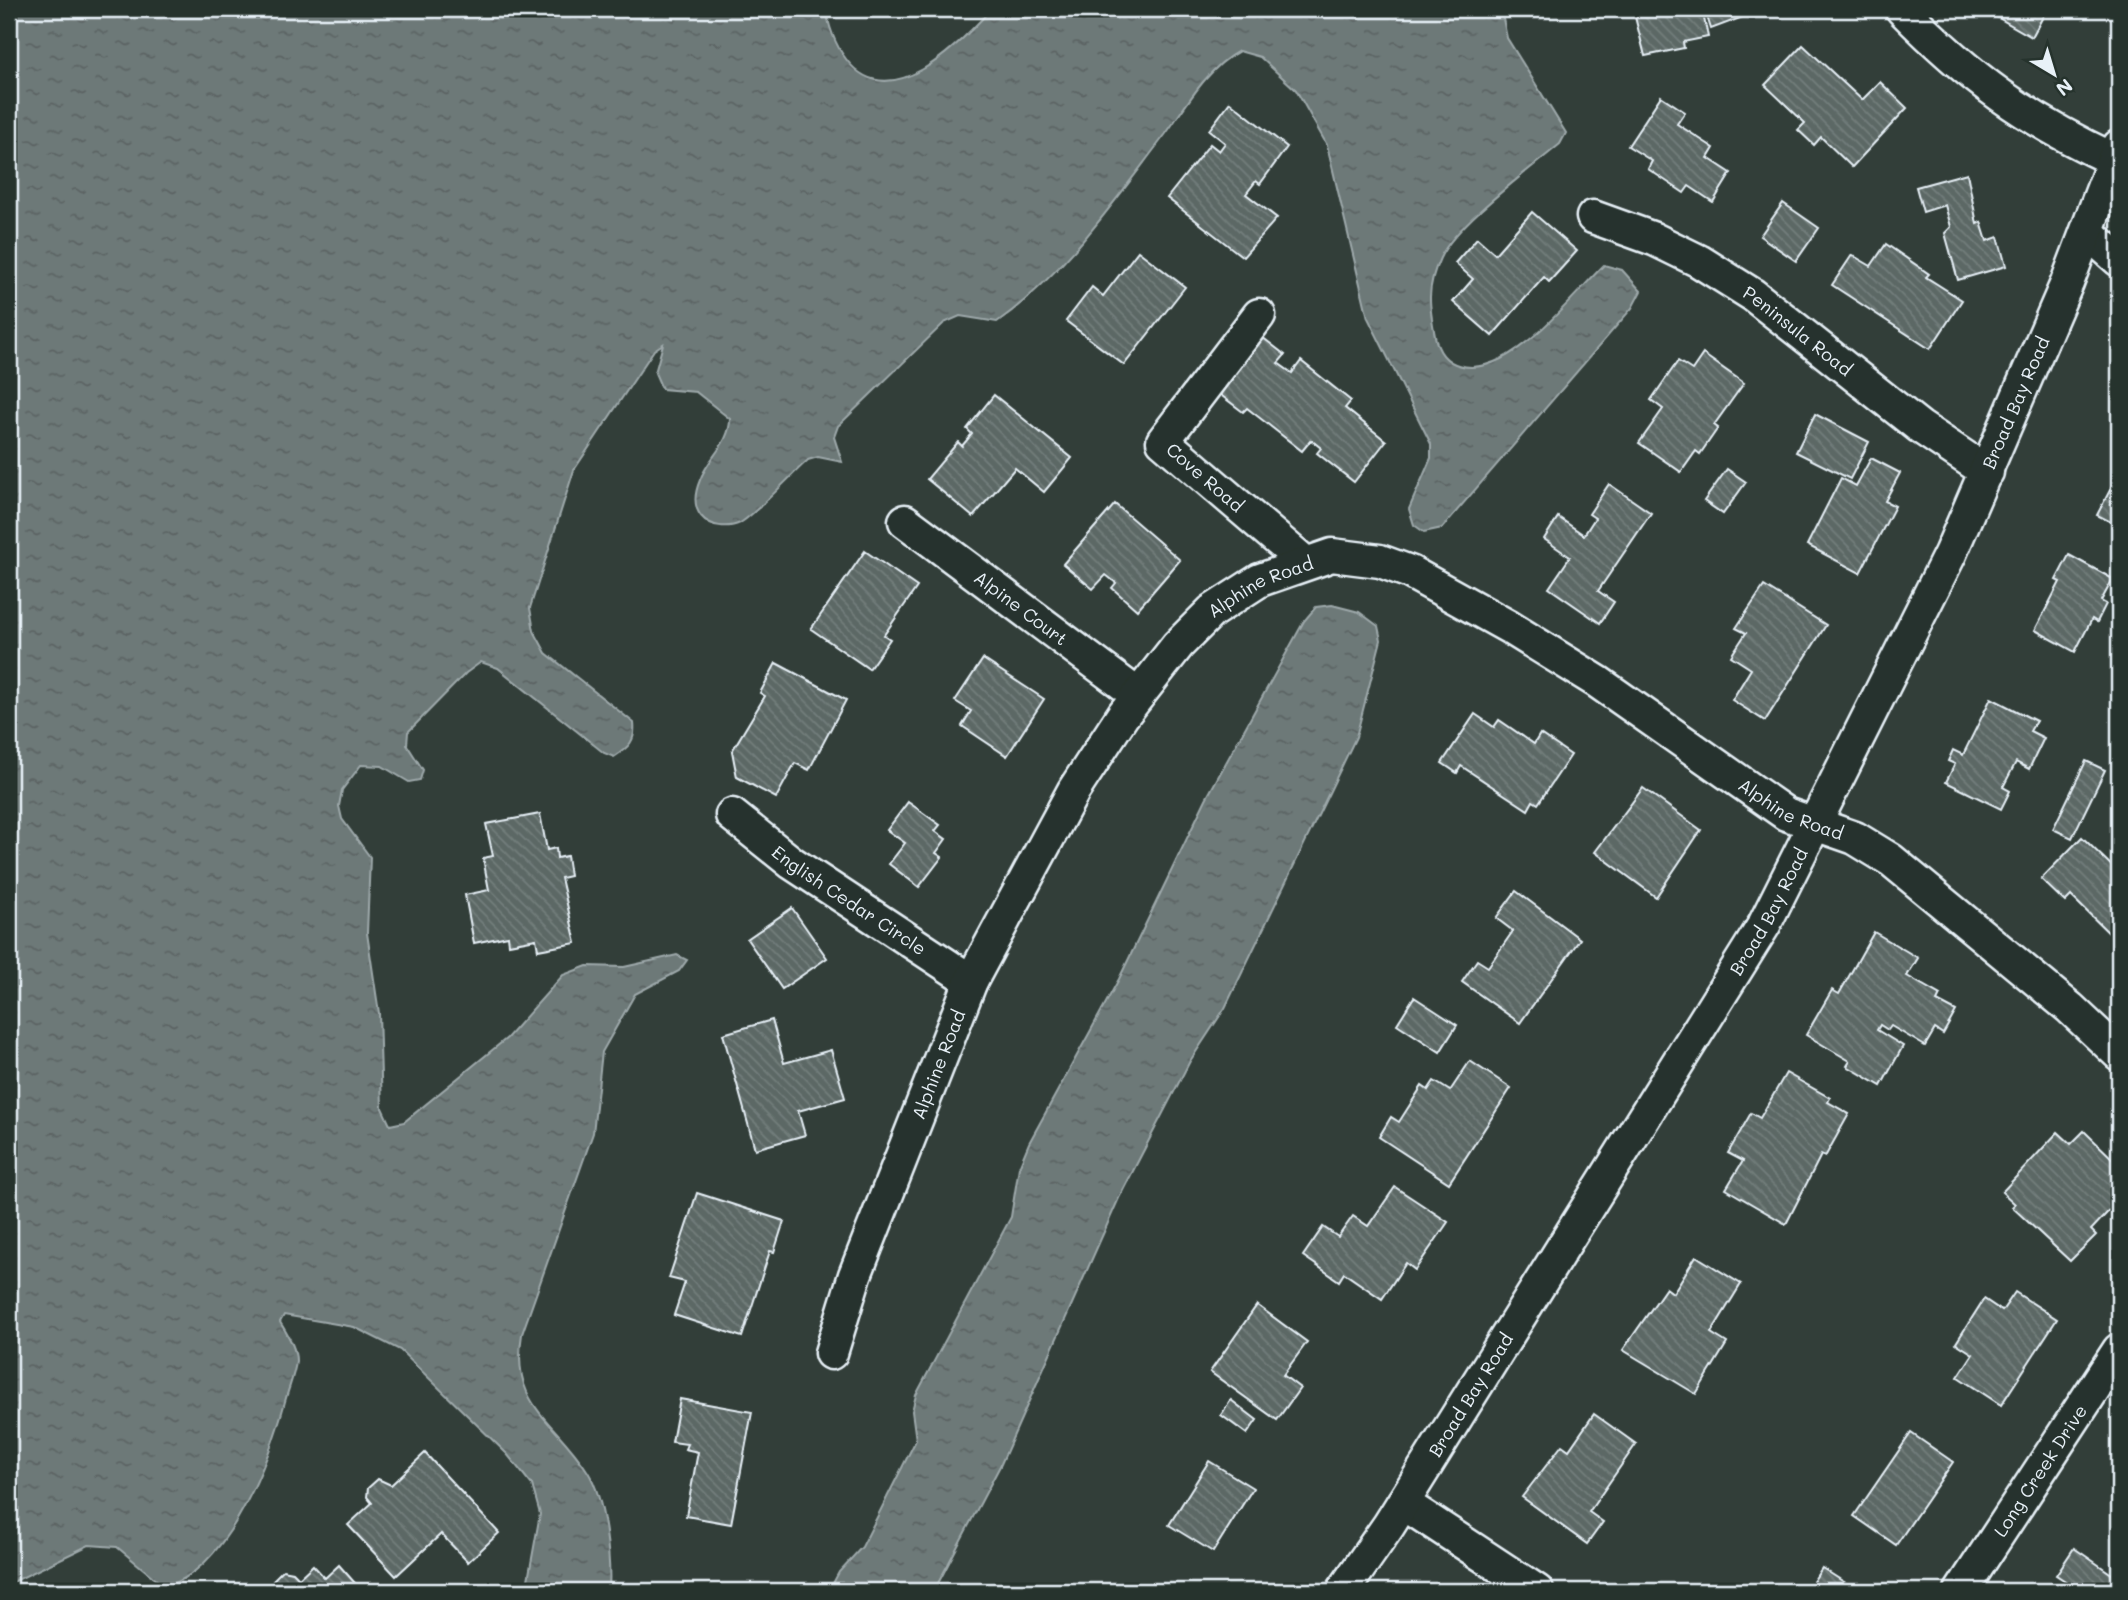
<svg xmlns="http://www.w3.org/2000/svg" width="2128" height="1600" viewBox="0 0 2128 1600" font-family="Mali,sans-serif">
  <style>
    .water { fill: url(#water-ripples); stroke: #9ea9ab; stroke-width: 2 }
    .building { fill: url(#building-back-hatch); stroke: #e8f1f8; stroke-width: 2 }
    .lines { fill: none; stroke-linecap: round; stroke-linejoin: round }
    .street-casing { stroke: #e8f1f8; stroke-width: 37 }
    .street { stroke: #26332d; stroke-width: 32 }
    .labels { text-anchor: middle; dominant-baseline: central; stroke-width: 5; stroke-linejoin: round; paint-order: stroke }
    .street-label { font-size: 18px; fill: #e8f1f8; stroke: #26332d }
  </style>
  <defs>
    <pattern id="water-ripples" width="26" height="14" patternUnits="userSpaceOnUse" patternTransform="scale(1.75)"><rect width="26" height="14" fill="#6d7978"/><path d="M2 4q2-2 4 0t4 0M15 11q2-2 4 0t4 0" fill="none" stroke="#5b6363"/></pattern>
    <pattern id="building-back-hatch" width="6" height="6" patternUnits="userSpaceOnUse" patternTransform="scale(1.75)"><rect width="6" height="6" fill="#5c6865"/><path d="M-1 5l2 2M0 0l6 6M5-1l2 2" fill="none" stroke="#737e7c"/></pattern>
  </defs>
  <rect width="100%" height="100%" fill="#323e39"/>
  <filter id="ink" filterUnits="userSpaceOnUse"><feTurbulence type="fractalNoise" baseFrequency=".0143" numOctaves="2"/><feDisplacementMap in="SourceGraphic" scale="14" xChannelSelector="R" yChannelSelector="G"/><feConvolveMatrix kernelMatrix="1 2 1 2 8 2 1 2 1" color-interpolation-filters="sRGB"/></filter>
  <g filter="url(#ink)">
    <g class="water">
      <path d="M9 9H827C827 24 836 46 846 59 889 117 959 45 991 9H1501L1507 38 1566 133 1560 144C1529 170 1456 224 1440 258 1426 288 1429 305 1435 336 1441 370 1473 373 1501 359 1537 341 1575 294 1604 265L1622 270 1641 291 1632 308 1442 528 1424 532 1414 525 1409 509 1431 458V444L1368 318 1327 145 1296 90 1260 57 1239 51C1207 68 1186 106 1165 135 1115 200 1065 274 997 322L960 316 944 323 838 426 834 437 842 462 818 457 808 460C792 474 756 514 740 523 728 529 710 527 701 516 693 506 695 492 700 480 708 458 730 443 730 419L696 392 662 389 655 373 663 344 654 350 574 470 530 608 534 631 546 653 634 723C636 741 629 747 614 757L604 753 498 668 481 662 466 673 408 732 407 745 423 770 420 780 409 782 382 766 361 765 342 790 339 806 342 819 370 857 367 933 379 1013 382 1108 390 1125 404 1122 507 1038 563 975 587 966 624 967 677 955 687 960 679 971 635 994 602 1052 593 1133 522 1334C510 1407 554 1418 588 1472 605 1499 611 1560 609 1591H526L540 1514 532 1485 507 1454 400 1350 354 1327 284 1315 280 1322C287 1334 296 1347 296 1361 295 1373 289 1387 286 1398 270 1457 230 1568 165 1587L117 1547 89 1545 9 1584Z"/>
      <polygon points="1332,605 1359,612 1378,626 1381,640 1356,737 1225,1008 1190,1061 1119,1198 1001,1464 934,1591 829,1591 839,1572 862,1547 916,1440 912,1411 916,1395 1011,1217 1019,1167 1029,1143 1119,979 1206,799 1304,621 1316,607"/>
    </g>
    <g class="building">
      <polygon points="1633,9 1702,9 1708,37 1683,42 1684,48 1645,56"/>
      <polygon points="1709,9 1740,9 1743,17 1711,29 1705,10"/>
      <polygon points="1983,9 2047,9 2032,37"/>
      <polygon points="1803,45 1862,100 1880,82 1907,108 1852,167 1821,137 1814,145 1798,130 1805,123 1765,85"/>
      <polygon points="1661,96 1685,112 1677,124 1714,148 1708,158 1731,173 1713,202 1689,186 1684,193 1648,169 1652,161 1628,146"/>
      <polygon points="1230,102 1287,147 1260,184 1256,181 1246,194 1277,218 1243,257 1167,198 1210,144 1219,151 1225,143 1209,130"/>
      <polygon points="1967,173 1977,224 1981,222 1987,241 1998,237 2006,266 1958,280 1945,233 1951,227 1945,205 1923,212 1916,187"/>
      <polygon points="1783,203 1819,228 1796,261 1760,236"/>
      <polygon points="1532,212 1577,251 1549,282 1544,277 1492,336 1453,302 1473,279 1455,263 1477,238 1495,254"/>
      <polygon points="1886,244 1929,274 1926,277 1962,300 1930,349 1832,285 1852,255 1871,266"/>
      <polygon points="1138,251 1185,287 1124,365 1066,321 1092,287 1103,296"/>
      <polygon points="1262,337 1285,355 1278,363 1292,373 1301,361 1351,401 1345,408 1386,441 1354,482 1317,453 1321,448 1311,440 1302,451 1247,408 1243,412 1218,393"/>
      <polygon points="1703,354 1744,383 1714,425 1718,428 1700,454 1696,451 1681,472 1639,443 1663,409 1651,400 1678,361 1692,370"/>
      <polygon points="994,395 1072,458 1044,492 1015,468 973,517 927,479 958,442 962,446 972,434 967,429"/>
      <polygon points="1815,414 1869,442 1850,479 1796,452"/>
      <polygon points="1871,458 1900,473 1885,501 1895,506 1860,573 1807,545 1841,478 1856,486"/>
      <polygon points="1727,469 1746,482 1723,514 1704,501"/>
      <polygon points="2119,473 2119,526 2097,515"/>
      <polygon points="1609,484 1651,513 1598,591 1614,602 1600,623 1549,588 1570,557 1544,539 1558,517 1584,535 1595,518 1589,514"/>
      <polygon points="1115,504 1180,560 1137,610 1112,588 1116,583 1106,575 1093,589 1063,564"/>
      <polygon points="865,551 917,587 884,635 890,639 869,669 811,629"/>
      <polygon points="2069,555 2113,579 2101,601 2106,604 2097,622 2092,619 2075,652 2035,630 2060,582 2056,580"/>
      <polygon points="1764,586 1826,625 1765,721 1732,700 1751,669 1731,656 1746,633 1736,628"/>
      <polygon points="983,659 1044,699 1007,756 962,726 971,711 955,701"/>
      <polygon points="776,663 846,700 809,770 795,763 776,798 737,777 732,751 765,696 760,693"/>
      <polygon points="1991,698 2036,721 2030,731 2044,738 2029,769 2016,762 2003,787 2010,791 2001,809 1946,782 1955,764 1948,761 1953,750 1963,755"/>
      <polygon points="1475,714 1494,727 1499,720 1534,744 1540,734 1571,755 1538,804 1533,801 1528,810 1461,766 1457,773 1442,763"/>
      <polygon points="2086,761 2105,770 2072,838 2053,829"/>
      <polygon points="1643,788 1701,830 1656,897 1595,852"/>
      <polygon points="908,802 940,825 935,831 946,839 936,853 942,857 919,887 889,864 905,843 887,830"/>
      <polygon points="540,814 547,850 556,848 557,858 567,856 570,876 561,878 576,943 538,950 536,939 509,944 508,936 474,943 465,895 489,890 483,858 493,856 486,824"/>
      <polygon points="2082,837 2119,873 2119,943 2071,896 2065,902 2041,879"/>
      <polygon points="1516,891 1580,939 1520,1023 1462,982 1477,960 1488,967 1513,931 1496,918"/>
      <polygon points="792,908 827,958 782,989 747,939"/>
      <polygon points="1874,932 1918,958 1907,976 1940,995 1937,1001 1956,1011 1943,1034 1935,1029 1925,1046 1891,1026 1888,1030 1880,1025 1877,1030 1903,1046 1881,1086 1847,1066 1850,1061 1806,1035 1832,990 1839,994"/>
      <polygon points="1414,997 1457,1025 1440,1052 1397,1024"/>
      <polygon points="772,1020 784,1063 831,1050 845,1098 798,1111 805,1135 755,1149 723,1034"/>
      <polygon points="1470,1061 1511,1088 1449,1183 1379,1137 1391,1117 1399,1122 1422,1086 1428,1090 1434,1081 1450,1091"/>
      <polygon points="1786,1073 1830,1098 1828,1102 1849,1114 1825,1157 1821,1155 1786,1224 1726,1189 1743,1161 1728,1153 1751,1113 1760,1118"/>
      <polygon points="2084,1131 2119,1165 2119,1200 2091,1230 2096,1235 2070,1261 2012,1207 2015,1204 2002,1192 2058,1132 2071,1144"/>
      <polygon points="1395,1187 1448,1222 1415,1270 1406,1263 1382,1299 1344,1273 1339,1281 1303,1256 1323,1227 1338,1237 1353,1216 1368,1226"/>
      <polygon points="697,1193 784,1221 774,1252 770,1251 742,1337 674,1315 685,1282 669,1278"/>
      <polygon points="1696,1256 1741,1284 1711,1333 1727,1343 1696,1394 1623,1350 1666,1288 1673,1293"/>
      <polygon points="2015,1292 2057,1319 2001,1405 1958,1377 1973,1354 1956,1343 1984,1299 2002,1311"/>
      <polygon points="1257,1305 1307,1342 1283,1375 1300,1388 1277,1420 1210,1372"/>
      <polygon points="680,1399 752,1412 731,1524 686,1516 698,1452 685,1449 687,1444 672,1442"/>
      <polygon points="1231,1400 1257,1420 1247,1434 1221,1415"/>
      <polygon points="1594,1414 1636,1444 1589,1512 1603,1522 1587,1544 1522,1497 1562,1445 1569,1450"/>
      <polygon points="1911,1433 1953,1462 1896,1545 1854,1516"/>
      <polygon points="425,1453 499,1533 468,1562 441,1534 396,1576 348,1525 372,1503 367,1497 368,1488 378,1479 391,1485"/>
      <polygon points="1209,1461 1253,1488 1213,1552 1169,1525"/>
      <polygon points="2074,1548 2119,1579 2119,1591 2065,1591 2070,1584 2056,1575"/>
      <polygon points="313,1565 325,1578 339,1565 362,1591 275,1591 272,1588 273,1580 283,1570 293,1572 299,1578"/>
      <polygon points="1822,1568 1858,1591 1807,1591"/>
    </g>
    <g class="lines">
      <defs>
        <g id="street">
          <path d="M1902 9C1971 79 2024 118 2114 160"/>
          <path id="s1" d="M1593 217 1654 239 1699 261 1753 295 1920 427 1987 472"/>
          <polyline points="2087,232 2119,260"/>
          <path id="s2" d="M1259 315 1163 441 1304 562"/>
          <path id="s3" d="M905 521 1138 695"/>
          <path id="s4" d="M732 815 792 863 971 981"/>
          <path id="s5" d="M831 1353 855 1275 971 981 1074 790 1123 715 1178 645 1212 611 1260 580 1332 555 1380 561 1410 572 1509 627 1598 682 1786 814 1855 838 1891 860 2070 1008 2119 1054"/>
          <polyline points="1403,1503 1537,1591"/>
          <path id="s6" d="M1343 1591 1389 1525 1764 925 1950 554 2067 283 2119 146"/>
          <path id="s7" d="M1961 1591 2119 1350"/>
        </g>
      </defs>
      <use href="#street" class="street-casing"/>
      <use href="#street" class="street"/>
    </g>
  </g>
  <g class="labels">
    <g class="street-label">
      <text stroke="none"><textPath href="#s1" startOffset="236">Peninsula Road</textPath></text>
      <text stroke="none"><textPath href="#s6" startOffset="1368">Broad Bay Road</textPath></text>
      <text stroke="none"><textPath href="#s2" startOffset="214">Cove Road</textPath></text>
      <text stroke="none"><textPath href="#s5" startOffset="896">Alphine Road</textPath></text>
      <text stroke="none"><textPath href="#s3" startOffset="145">Alpine Court</textPath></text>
      <text stroke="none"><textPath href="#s5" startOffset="1505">Alphine Road</textPath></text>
      <text stroke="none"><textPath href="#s4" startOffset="145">English Cedar Circle</textPath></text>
      <text stroke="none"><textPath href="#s6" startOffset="802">Broad Bay Road</textPath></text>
      <text stroke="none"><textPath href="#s5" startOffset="308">Alphine Road</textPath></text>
      <text stroke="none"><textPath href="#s6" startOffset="234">Broad Bay Road</textPath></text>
      <text stroke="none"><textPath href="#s7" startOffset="144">Long Creek Drive</textPath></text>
    </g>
  </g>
  <rect width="2128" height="1600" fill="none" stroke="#26332d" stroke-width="35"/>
  <rect x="18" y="18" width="2093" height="1565" fill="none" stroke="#e8f1f8" stroke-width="2.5" filter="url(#ink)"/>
  <g transform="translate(2054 74) rotate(142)" stroke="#26332d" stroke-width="5" paint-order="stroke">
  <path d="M0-5L12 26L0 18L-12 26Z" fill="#e8f1f8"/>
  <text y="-10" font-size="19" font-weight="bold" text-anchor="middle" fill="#e8f1f8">N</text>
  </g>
</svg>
